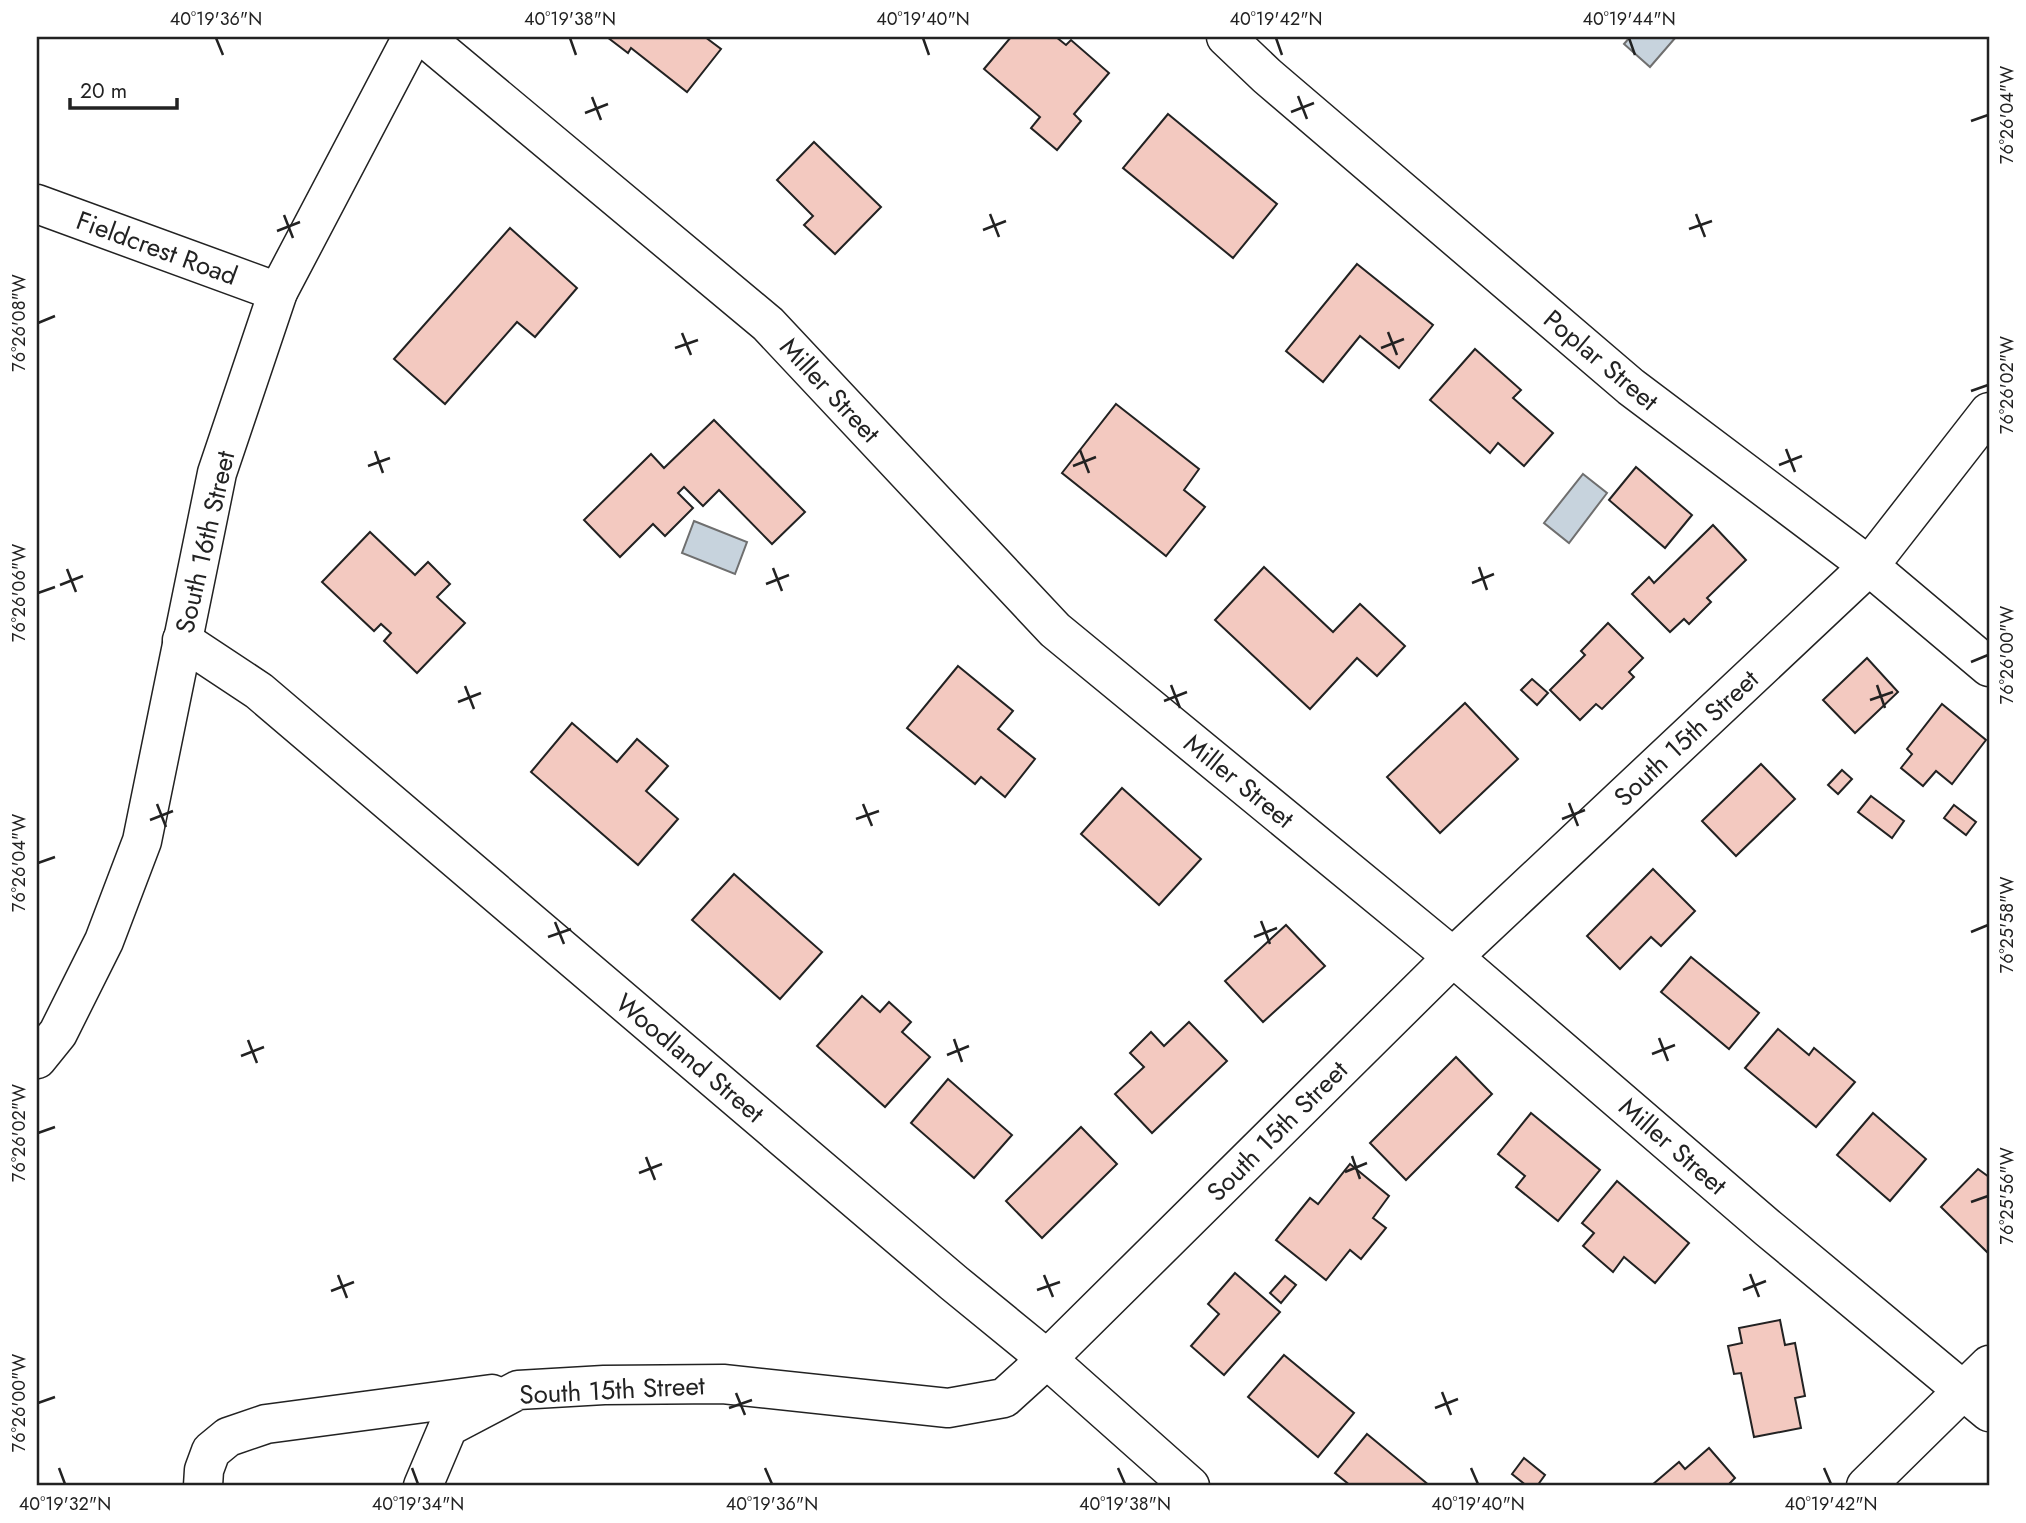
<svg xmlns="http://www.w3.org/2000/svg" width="2026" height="1523" viewBox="0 0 2026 1523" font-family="Jost,sans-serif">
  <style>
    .water { fill: #c7d3dd; stroke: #6f6f6f; stroke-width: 2 }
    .building { fill: #f3c9c0; stroke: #222; stroke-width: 2 }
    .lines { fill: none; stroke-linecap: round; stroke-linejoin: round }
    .minor-casing { stroke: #222; stroke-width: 41 }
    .minor { stroke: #fff; stroke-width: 38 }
    .ticks { fill: none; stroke: #222; stroke-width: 2.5 }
    .labels { text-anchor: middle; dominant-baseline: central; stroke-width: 5; stroke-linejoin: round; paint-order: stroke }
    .street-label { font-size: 26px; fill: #222; stroke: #fff }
    .neatline { fill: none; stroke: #222; stroke-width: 2.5 }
    .ticks-label { font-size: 18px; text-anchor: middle; fill: #222 }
  </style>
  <rect width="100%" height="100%" fill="#fff"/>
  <g class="water">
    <polygon points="1630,37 1676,37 1650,67 1624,44"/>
    <polygon points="1583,474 1607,493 1569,543 1544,523"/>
    <polygon points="694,521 747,542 735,574 682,553"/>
  </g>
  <g class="building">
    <polygon points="607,37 705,37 721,49 687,92 631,48 628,53"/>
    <polygon points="1011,37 1056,37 1066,45 1071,40 1109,73 1074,114 1081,121 1057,150 1031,128 1040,117 984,69"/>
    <polygon points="1168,114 1277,204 1233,258 1123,168"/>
    <polygon points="814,142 881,207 835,254 804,225 813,216 777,180"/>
    <polygon points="510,228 577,288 535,337 517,322 445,404 394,359"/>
    <polygon points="1357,264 1433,325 1399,368 1360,336 1323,382 1286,351"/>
    <polygon points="1475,349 1521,390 1513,398 1553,433 1524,466 1498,443 1490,453 1430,400"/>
    <polygon points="1116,404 1199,469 1184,490 1205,507 1166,556 1062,473"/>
    <polygon points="714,420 805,512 772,544 719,490 703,506 684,487 678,493 693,508 665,536 653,524 620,557 584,520 651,454 664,468"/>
    <polygon points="1636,467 1692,515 1665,548 1609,500"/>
    <polygon points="1713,525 1746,560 1707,598 1711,602 1689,624 1684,619 1670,632 1632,594 1649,577 1654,583"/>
    <polygon points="370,532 415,575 428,562 450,584 437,597 465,623 417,673 384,641 391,633 381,624 374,631 322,582"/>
    <polygon points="1264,567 1333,632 1360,604 1405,646 1377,676 1357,658 1310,709 1215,620"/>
    <polygon points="1608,623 1643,658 1629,672 1634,677 1602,709 1596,704 1580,720 1550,690 1585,655 1581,651"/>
    <polygon points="1867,658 1898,692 1855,733 1823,700"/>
    <polygon points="958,666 1013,711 998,729 1035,759 1005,797 981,777 975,784 907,728"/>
    <polygon points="1532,679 1548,693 1537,705 1521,690"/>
    <polygon points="1465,703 1518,759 1440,833 1387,777"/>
    <polygon points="1942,704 1986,740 1952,784 1936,771 1923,786 1901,768 1912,754 1907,749"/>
    <polygon points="572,723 617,762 637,739 668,766 646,791 678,819 638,865 531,772"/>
    <polygon points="1761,764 1795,799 1736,856 1702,821"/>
    <polygon points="1842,770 1852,779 1838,794 1828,785"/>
    <polygon points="1122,788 1201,859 1159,905 1081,834"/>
    <polygon points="1871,796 1904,821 1892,838 1858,812"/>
    <polygon points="1954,805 1976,822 1966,835 1944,818"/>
    <polygon points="1653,869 1695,911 1661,946 1651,937 1620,969 1587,936"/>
    <polygon points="734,874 822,952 780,999 692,920"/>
    <polygon points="1286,925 1325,966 1263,1022 1225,981"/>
    <polygon points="1691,957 1759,1013 1729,1049 1661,992"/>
    <polygon points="862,996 880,1012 889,1002 911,1022 902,1032 930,1057 885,1107 817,1046"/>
    <polygon points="1189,1022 1227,1061 1152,1133 1115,1094 1144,1067 1130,1053 1151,1032 1164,1046"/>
    <polygon points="1778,1029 1809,1055 1814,1048 1855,1082 1816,1127 1745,1068"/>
    <polygon points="1456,1057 1492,1094 1406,1180 1370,1143"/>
    <polygon points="948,1079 1012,1135 974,1178 911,1123"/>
    <polygon points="1531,1113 1600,1170 1558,1221 1516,1187 1525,1176 1498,1154"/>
    <polygon points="1873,1113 1926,1159 1890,1201 1837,1155"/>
    <polygon points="1081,1127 1117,1164 1042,1238 1006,1201"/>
    <polygon points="1350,1164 1389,1196 1373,1218 1386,1228 1361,1259 1350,1250 1326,1280 1276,1240 1310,1198 1318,1204"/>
    <polygon points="1978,1169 1989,1177 1989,1250 1987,1252 1941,1207"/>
    <polygon points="1617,1181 1689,1243 1655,1283 1624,1257 1613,1272 1583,1246 1594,1233 1582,1223"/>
    <polygon points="1235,1273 1280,1312 1224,1375 1191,1346 1219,1314 1208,1304"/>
    <polygon points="1285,1276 1296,1285 1281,1303 1270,1293"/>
    <polygon points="1780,1320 1785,1345 1795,1343 1805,1396 1795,1398 1801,1428 1754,1437 1741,1373 1734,1374 1728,1346 1742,1343 1739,1328"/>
    <polygon points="1284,1355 1354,1413 1318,1457 1248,1397"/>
    <polygon points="1367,1434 1430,1486 1351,1486 1335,1473"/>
    <polygon points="1709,1448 1735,1478 1727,1486 1652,1485 1679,1462 1685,1469"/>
    <polygon points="1524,1458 1545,1475 1537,1486 1527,1486 1512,1474"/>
  </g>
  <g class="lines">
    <defs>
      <g id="minor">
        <polyline points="424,37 768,324 1055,630 1453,957 1769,1229 1989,1412"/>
        <polyline points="1226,37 1267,76 1631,387 1869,566 1989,667"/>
        <polyline points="37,204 278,292"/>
        <polyline points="182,640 259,691 954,1283 1047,1359 1190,1486"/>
        <polyline points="37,1059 58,1033 104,941 142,841 217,473 278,292 412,37"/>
        <polyline points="203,1486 204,1470 211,1451 228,1437 266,1424 492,1394"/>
        <polyline points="423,1486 448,1427 518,1390 604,1385 723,1384 948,1408 1004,1398 1047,1359 1453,957 1869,566 1989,412"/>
        <polyline points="1866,1486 1989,1365"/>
      </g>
    </defs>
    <use href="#minor" class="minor-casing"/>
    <use href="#minor" class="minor"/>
  </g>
  <path class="ticks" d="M216 38 223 55M570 38 576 55M923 38 929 55M1276 38 1282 55M1629 38 1635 55M1298 96 1307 119M592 97 601 120M1291 112 1314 103M585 113 608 104M1971 121 1988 115M990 214 999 237M1696 214 1705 237M284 215 293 238M1689 229 1712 221M983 230 1006 221M277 231 300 222M38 323 55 316M1388 332 1397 355M682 333 691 355M675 348 698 340M1381 348 1404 339M1971 391 1988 385M1786 449 1795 472M1080 450 1089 473M375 451 383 473M1779 465 1802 456M368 466 390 458M1073 466 1096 457M1479 567 1487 590M773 568 782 591M67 569 76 592M1472 583 1494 574M766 584 789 575M60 585 83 576M38 593 55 587M1971 662 1988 655M1171 685 1180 708M1877 685 1885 708M465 686 474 709M1870 700 1893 692M1164 701 1187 692M458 702 481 693M1569 803 1578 826M157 804 166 827M863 804 872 826M856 819 879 811M1562 819 1585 810M150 820 173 811M38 863 55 857M1261 921 1270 944M555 922 564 944M1971 932 1988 925M548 937 571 929M1254 937 1277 928M1659 1038 1668 1061M954 1039 962 1062M248 1040 257 1063M1652 1054 1675 1045M947 1055 969 1046M241 1056 264 1047M38 1133 55 1127M1352 1156 1360 1179M646 1157 655 1180M1345 1172 1367 1163M639 1173 662 1164M1971 1202 1988 1196M1750 1274 1759 1297M338 1275 347 1298M1044 1275 1053 1297M1037 1290 1060 1282M1743 1290 1766 1281M331 1291 354 1282M1442 1392 1451 1415M736 1393 745 1415M38 1403 55 1397M729 1408 752 1400M1435 1408 1458 1399M59 1468 65 1484M412 1468 418 1484M765 1468 772 1484M1118 1468 1125 1484M1471 1468 1478 1484M1824 1468 1831 1484"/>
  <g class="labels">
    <g class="street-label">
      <text transform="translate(157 248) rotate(20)">Fieldcrest Road</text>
      <text transform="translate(1601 360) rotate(40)">Poplar Street</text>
      <text transform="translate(830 390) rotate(47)">Miller Street</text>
      <text transform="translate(205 542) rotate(-77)">South 16th Street</text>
      <text transform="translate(1686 738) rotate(-43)">South 15th Street</text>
      <text transform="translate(1239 781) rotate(39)">Miller Street</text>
      <text transform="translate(690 1058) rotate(40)">Woodland Street</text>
      <text transform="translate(1277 1131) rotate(-45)">South 15th Street</text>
      <text transform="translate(1673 1146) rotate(41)">Miller Street</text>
      <text transform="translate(612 1390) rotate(-3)">South 15th Street</text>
    </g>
  </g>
  <rect width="2026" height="1523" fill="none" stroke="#ffffff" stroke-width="77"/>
  <path d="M70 98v10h107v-10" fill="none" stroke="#222222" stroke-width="3.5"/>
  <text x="80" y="98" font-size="21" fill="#222222" stroke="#ffffff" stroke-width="5" paint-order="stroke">20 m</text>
  <rect x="38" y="38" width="1950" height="1446" class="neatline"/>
  <g class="ticks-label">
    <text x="216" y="25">40°19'36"N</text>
    <text x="570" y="25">40°19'38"N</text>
    <text x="923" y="25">40°19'40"N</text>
    <text x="1276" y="25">40°19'42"N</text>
    <text x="1629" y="25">40°19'44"N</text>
    <text transform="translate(2007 115) rotate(-90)" y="6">76°26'04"W</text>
    <text transform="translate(19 323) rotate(-90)" y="6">76°26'08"W</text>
    <text transform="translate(2007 385) rotate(-90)" y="6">76°26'02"W</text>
    <text transform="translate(19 593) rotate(-90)" y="6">76°26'06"W</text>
    <text transform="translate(2007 655) rotate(-90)" y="6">76°26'00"W</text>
    <text transform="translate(19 863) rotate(-90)" y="6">76°26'04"W</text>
    <text transform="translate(2007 925) rotate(-90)" y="6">76°25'58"W</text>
    <text transform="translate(19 1133) rotate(-90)" y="6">76°26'02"W</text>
    <text transform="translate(2007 1196) rotate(-90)" y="6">76°25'56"W</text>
    <text transform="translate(19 1403) rotate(-90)" y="6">76°26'00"W</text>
    <text x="65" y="1510">40°19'32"N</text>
    <text x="418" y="1510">40°19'34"N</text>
    <text x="772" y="1510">40°19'36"N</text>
    <text x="1125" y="1510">40°19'38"N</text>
    <text x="1478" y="1510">40°19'40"N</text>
    <text x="1831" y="1510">40°19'42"N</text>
  </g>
</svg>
